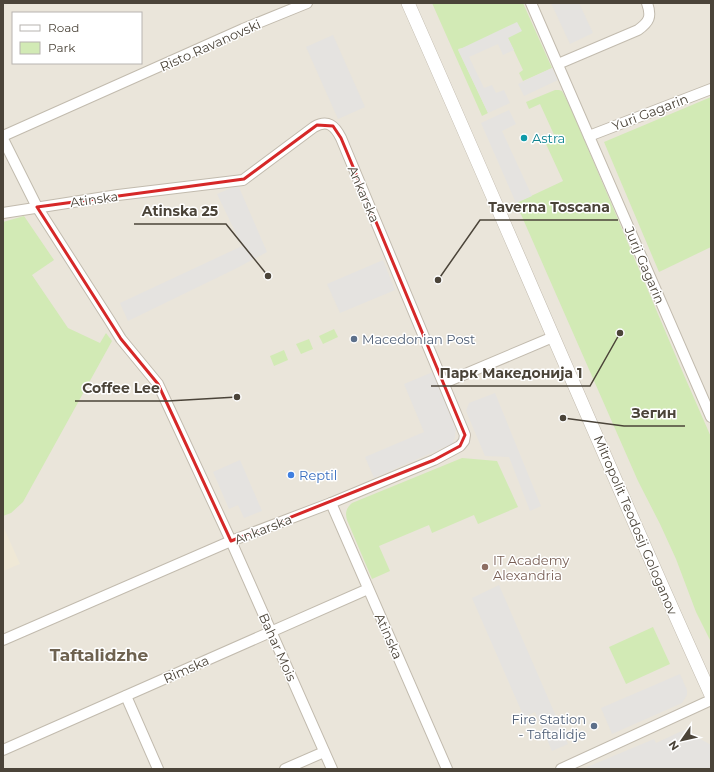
<svg xmlns="http://www.w3.org/2000/svg" width="714" height="772" viewBox="0 0 714 772" font-family="Montserrat,sans-serif">
  <style>
    .residential { fill: #eae5da; fill-rule: evenodd }
    .education { fill: #efe8d6 }
    .green { fill: #d2eab5 }
    .parking { fill: #e5e3e0 }
    .lines { fill: none; stroke-linecap: round; stroke-linejoin: round }
    .minor-casing { stroke: #c2bbae; stroke-width: 12 }
    .tertiary-casing { stroke: #c2bbae; stroke-width: 14 }
    .minor { stroke: #fff; stroke-width: 10 }
    .tertiary { stroke: #fff; stroke-width: 13 }
    .marked { fill: none; stroke: #d62828; stroke-width: 3; stroke-linejoin: round }
    .culture-dot { fill: #0f9aa8; stroke: #fff; stroke-width: 1.5 }
    .service-dot { fill: #5c6f8a; stroke: #fff; stroke-width: 1.5 }
    .shop-dot { fill: #3f7fe0; stroke: #fff; stroke-width: 1.5 }
    .education-dot { fill: #8d6e63; stroke: #fff; stroke-width: 1.5 }
    .labels { text-anchor: middle; dominant-baseline: central; stroke-width: 3; stroke-linejoin: round; paint-order: stroke }
    .street-label { font-size: 13px; fill: #4b4439; stroke: #fff }
    .culture-label { font-size: 13px; fill: #0d838f; stroke: #fff; text-anchor: start }
    .service-label { font-size: 13px; fill: #4e5e75; stroke: #fff; text-anchor: start }
    .shop-label { font-size: 13px; fill: #366cbe; stroke: #fff; text-anchor: start }
    .education-label { font-size: 13px; fill: #785e54; stroke: #fff; text-anchor: start }
    .district-label { font-size: 17px; font-weight: bold; fill: #6e6250; stroke: #fff }
    .leader { fill: none; stroke: #4b4439; stroke-width: 1.5 }
    .callout-dot { fill: #4b4439; stroke: #fff; stroke-width: 1.5 }
    .callout-label { font-size: 14px; text-anchor: middle; font-weight: bold; fill: #4b4439; stroke: #fff; stroke-width: 3; stroke-linejoin: round; paint-order: stroke }
  </style>
  <rect width="100%" height="100%" fill="#f6f3ec"/>
  <path class="residential" d="M3 3H711V769H3ZM13 13H141V63H13Z"/>
  <polygon class="education" points="3,526 20,564 3,571"/>
  <g class="green">
    <polygon points="432,3 523,3 552,68 523,81 519,73 523,70 508,38 458,49 488,113 482,116"/>
    <polygon points="555,90 559,90 562,91 570,106 680,366 711,437 711,642 696,612 676,559 660,524 638,481 516,203 563,181 546,144 556,139 540,104 529,109 526,102"/>
    <polygon points="711,97 711,247 659,272 604,142"/>
    <polygon points="24,216 54,260 32,275 68,328 100,343 106,333 112,341 23,502 11,513 3,516 3,222"/>
    <polygon points="334,329 338,337 323,344 319,336"/>
    <polygon points="309,339 313,349 301,354 296,344"/>
    <polygon points="284,350 288,360 274,366 270,356"/>
    <path d="M462 458 497 461 518 507 478 524 474 515 432 533 429 525 379 546 390 571 372 579 347 520C345 513 346 508 352 503Z"/>
    <polygon points="653,627 670,664 626,684 609,647"/>
  </g>
  <g class="parking">
    <polygon points="551,3 579,3 593,33 570,44"/>
    <polygon points="517,22 522,31 508,38 514,50 503,55 498,44 469,57 484,88 492,85 496,93 504,90 510,103 488,113 458,50"/>
    <polygon points="333,35 365,107 338,119 306,47"/>
    <polygon points="552,68 558,80 524,96 518,84"/>
    <polygon points="509,110 516,124 502,131 532,196 516,203 481,123"/>
    <polygon points="238,185 267,252 237,268 128,321 120,303 242,246 217,194"/>
    <polygon points="383,260 395,290 340,313 327,284"/>
    <polygon points="433,372 456,428 455,437 452,444 374,478 365,457 424,432 404,384"/>
    <polygon points="495,393 541,506 530,511 509,457 485,456 466,411 469,403"/>
    <polygon points="240,460 262,511 244,518 238,505 229,509 213,472"/>
    <polygon points="499,585 568,744 552,751 535,712 524,717 472,598"/>
    <polygon points="680,674 687,690 687,695 682,703 612,734 601,708"/>
    <polygon points="684,730 711,745 711,769 588,769 587,767 654,739 656,743"/>
  </g>
  <g class="lines">
    <defs>
      <g id="minor">
        <polyline points="531,3 711,417"/>
        <path d="M558 64 638 30C649 22 652 17 647 3"/>
        <polyline points="3,136 243,29 307,3"/>
        <polyline points="589,136 711,89"/>
        <polyline points="3,139 37,207 110,321 121,339 158,384 231,541 332,769"/>
        <path d="M3 213 118 195 243 180 314 127C328 119 335 126 341 138L465 435 464 441 460 446 434 460 331 503 231 541 3 640"/>
        <polyline points="444,383 553,337"/>
        <polyline points="331,503 447,769"/>
        <polyline points="126,696 158,769"/>
        <polyline points="3,750 368,589"/>
        <polyline points="285,769 324,752"/>
        <polyline points="561,769 711,700"/>
      </g>
      <path id="tertiary" d="M408 3C510 233 607 466 711 695"/>
    </defs>
    <use href="#minor" class="minor-casing"/>
    <use href="#tertiary" class="tertiary-casing"/>
    <use href="#minor" class="minor"/>
    <use href="#tertiary" class="tertiary"/>
  </g>
  <path class="marked" d="M317 125 333 126 341 138 465 435 460 446 434 460 231 541 158 384 121 339 37 207 244 179Z"/>
  <circle class="culture-dot" cx="524" cy="138" r="4"/>
  <g class="service-dot">
    <circle cx="354" cy="339" r="4"/>
    <circle cx="594" cy="726" r="4"/>
  </g>
  <circle class="shop-dot" cx="291" cy="475" r="4"/>
  <circle class="education-dot" cx="485" cy="567" r="4"/>
  <g class="labels">
    <g class="street-label">
      <text transform="translate(210 45) rotate(-24)">Risto Ravanovski</text>
      <text transform="translate(650 112) rotate(-21)">Yuri Gagarin</text>
      <text transform="translate(364 194) rotate(67)">Ankarska</text>
      <text transform="translate(94 199) rotate(-8)">Atinska</text>
      <text transform="translate(645 265) rotate(67)">Jurij Gagarin</text>
      <text transform="translate(636 525) rotate(67)">Mitropolit Teodosij Gologanov</text>
      <text transform="translate(263 529) rotate(-21)">Ankarska</text>
      <text transform="translate(389 636) rotate(66)">Atinska</text>
      <text transform="translate(278 647) rotate(66)">Bahar Mois</text>
      <text transform="translate(186 669) rotate(-24)">Rimska</text>
    </g>
    <g class="culture-label">
      <text x="532" y="138">Astra</text>
    </g>
    <g class="service-label">
      <text x="362" y="339">Macedonian Post</text>
      <text x="586" y="719" text-anchor="end">Fire Station<tspan x="586" dy="15">- Taftalidje</tspan></text>
    </g>
    <g class="shop-label">
      <text x="299" y="475">Reptil</text>
    </g>
    <g class="education-label">
      <text x="493" y="560">IT Academy<tspan x="493" dy="15">Alexandria</tspan></text>
    </g>
    <g class="district-label">
      <text x="99" y="655">Taftalidzhe</text>
    </g>
  </g>
  <path class="leader" d="M438 280L480 220H618M268 276L226 224H134M620 333L590 386H431M237 397L168 401H75M563 418L624 426H685"/>
  <g class="callout-dot">
    <circle cx="438" cy="280" r="4"/>
    <circle cx="268" cy="276" r="4"/>
    <circle cx="620" cy="333" r="4"/>
    <circle cx="237" cy="397" r="4"/>
    <circle cx="563" cy="418" r="4"/>
  </g>
  <g class="callout-label">
    <text x="549" y="212">Taverna Toscana</text>
    <text x="180" y="216">Atinska 25</text>
    <text x="511" y="378">Парк Македонија 1</text>
    <text x="121" y="393">Coffee Lee</text>
    <text x="654" y="418">Зегин</text>
  </g>
  <rect width="714" height="772" fill="none" stroke="#4b4439" stroke-width="8"/>
  <rect x="12" y="12" width="130" height="52" fill="#ffffff" stroke="#b7b4b0"/>
  <rect x="20" y="25" width="20" height="6" fill="#ffffff" stroke="#b7b4b0"/>
  <text x="48" y="32" font-size="12" fill="#4b4439">Road</text>
  <rect x="20" y="42" width="20" height="12" fill="#d2eab5" stroke="#b7b4b0"/>
  <text x="48" y="52" font-size="12" fill="#4b4439">Park</text>
  <g transform="translate(682 740) rotate(236)" stroke="#ffffff" stroke-width="3" paint-order="stroke">
  <path d="M0-3L7 15L0 10L-7 15Z" fill="#4b4439"/>
  <text y="-6" font-size="11" font-weight="bold" text-anchor="middle" fill="#4b4439">N</text>
  </g>
</svg>
